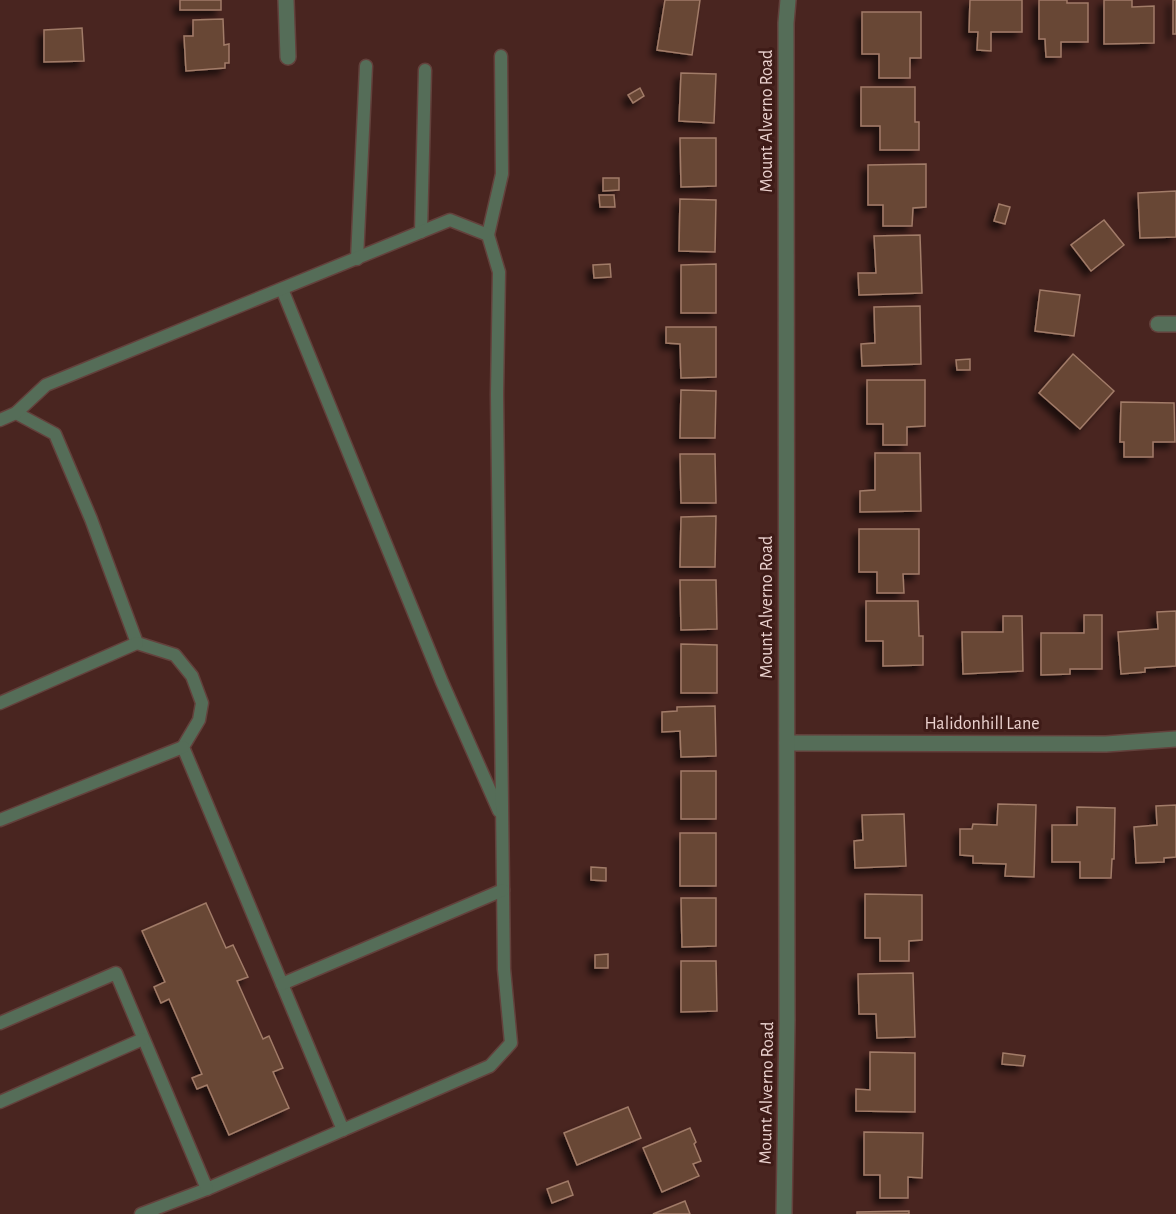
<svg xmlns="http://www.w3.org/2000/svg" width="1176" height="1214" viewBox="0 0 1176 1214" font-family="'Alegreya Sans',sans-serif">
  <style>
    .building { fill: #684634; stroke: #a17b68; stroke-width: 1.5; filter: url(#shadow) }
    .lines { fill: none; stroke-linecap: round; stroke-linejoin: round }
    .service-casing { stroke: #63413c; stroke-width: 15 }
    .minor-casing { stroke: #63413c; stroke-width: 18 }
    .tertiary-casing { stroke: #63413c; stroke-width: 18 }
    .service { stroke: #556d58; stroke-width: 12 }
    .minor { stroke: #556d58; stroke-width: 15 }
    .tertiary { stroke: #556d58; stroke-width: 15 }
    .labels { text-anchor: middle; dominant-baseline: central; stroke-width: 6; stroke-linejoin: round; paint-order: stroke }
    .street-label { font-size: 18px; fill: #ebd2cf; stroke: #3e1b17 }
  </style>
  <defs>
    <filter id="shadow"><feDropShadow dx="-5.5" dy="5.5" stdDeviation="3" flood-color="#0009"/></filter>
  </defs>
  <rect width="100%" height="100%" fill="#492520"/>
  <g class="building">
    <rect x="180" y="0" width="41" height="10"/>
    <polygon points="665,0 700,0 692,55 657,50"/>
    <polygon points="970,0 1022,0 1022,32 991,32 991,51 977,50 978,32 969,32"/>
    <polygon points="1039,0 1067,0 1067,3 1088,3 1088,42 1061,42 1061,57 1046,57 1045,39 1039,39"/>
    <polygon points="1104,0 1132,0 1132,7 1154,6 1154,43 1104,44"/>
    <rect x="1173" y="0" width="3" height="34"/>
    <polygon points="862,12 921,12 921,58 910,58 910,78 879,78 879,54 862,54"/>
    <polygon points="223,19 224,45 229,44 229,63 225,63 225,68 186,71 184,36 193,36 193,20"/>
    <polygon points="82,28 84,61 44,62 44,30"/>
    <polygon points="681,73 716,74 714,123 679,121"/>
    <polygon points="861,87 915,87 915,122 919,122 919,150 880,150 880,126 861,126"/>
    <polygon points="640,88 644,96 633,103 628,95"/>
    <polygon points="680,138 716,138 716,186 681,187"/>
    <polygon points="926,164 926,207 913,208 912,226 883,226 883,205 868,205 868,165"/>
    <polygon points="603,178 619,178 619,190 603,191"/>
    <polygon points="1176,191 1176,237 1140,238 1138,193"/>
    <polygon points="599,195 614,195 615,207 600,207"/>
    <polygon points="680,199 716,200 715,252 679,251"/>
    <polygon points="999,204 1010,207 1005,224 994,221"/>
    <polygon points="1104,220 1124,245 1091,271 1071,245"/>
    <polygon points="920,235 922,293 859,295 858,273 876,273 874,236"/>
    <polygon points="610,264 611,277 594,278 593,265"/>
    <polygon points="716,264 716,313 681,313 681,265"/>
    <polygon points="1040,290 1080,295 1074,336 1035,331"/>
    <polygon points="920,306 921,364 862,366 861,344 875,343 874,307"/>
    <polygon points="666,327 716,327 716,377 681,378 680,344 666,343"/>
    <polygon points="1073,354 1114,391 1080,429 1039,393"/>
    <polygon points="970,359 970,370 957,370 956,360"/>
    <polygon points="867,380 925,380 925,426 907,427 907,445 883,445 883,424 867,424"/>
    <polygon points="681,390 716,391 715,438 680,438"/>
    <polygon points="1121,402 1174,403 1175,442 1153,442 1153,457 1124,457 1124,442 1120,442"/>
    <polygon points="875,453 920,453 921,511 860,512 860,491 875,490"/>
    <polygon points="680,454 715,454 716,503 681,503"/>
    <polygon points="716,516 715,567 680,567 681,517"/>
    <polygon points="859,529 919,529 919,574 903,574 904,593 877,593 877,572 859,572"/>
    <polygon points="680,580 716,580 717,629 681,630"/>
    <polygon points="866,601 918,601 919,636 923,636 923,665 883,666 883,641 866,641"/>
    <polygon points="1176,611 1176,666 1145,668 1145,672 1121,674 1118,632 1158,629 1157,612"/>
    <polygon points="1084,615 1102,615 1102,669 1070,669 1070,674 1041,675 1041,633 1084,633"/>
    <polygon points="1003,616 1022,616 1023,671 963,674 962,632 1003,632"/>
    <polygon points="681,644 717,645 717,693 681,693"/>
    <polygon points="715,706 716,756 681,757 680,731 662,732 662,712 677,711 677,707"/>
    <rect x="681" y="771" width="35" height="48"/>
    <polygon points="998,804 1036,805 1034,877 1005,876 1006,864 973,863 973,856 960,855 960,829 972,829 973,824 997,825"/>
    <polygon points="1176,805 1176,857 1164,858 1164,862 1136,863 1134,827 1157,825 1156,806"/>
    <polygon points="1077,807 1115,808 1114,859 1112,859 1111,878 1080,878 1080,862 1052,862 1052,825 1077,825"/>
    <polygon points="904,814 906,866 855,868 854,841 863,840 862,815"/>
    <rect x="680" y="833" width="36" height="53"/>
    <polygon points="591,867 606,868 606,881 591,880"/>
    <polygon points="865,894 922,895 922,940 909,941 909,961 880,961 880,938 865,938"/>
    <polygon points="681,898 716,898 716,946 682,947"/>
    <polygon points="206,903 226,948 233,945 248,977 237,981 263,1039 269,1036 283,1068 273,1072 289,1108 229,1135 207,1085 197,1089 192,1078 202,1074 169,999 161,1003 154,987 165,982 142,931"/>
    <polygon points="608,954 608,968 595,968 595,955"/>
    <polygon points="681,961 716,961 717,1011 681,1012"/>
    <polygon points="913,973 915,1037 877,1038 876,1014 859,1014 858,974"/>
    <polygon points="870,1052 915,1053 915,1112 856,1111 856,1089 870,1090"/>
    <polygon points="1003,1053 1025,1056 1023,1066 1002,1064"/>
    <polygon points="628,1107 641,1138 577,1165 564,1133"/>
    <polygon points="690,1128 696,1142 694,1144 701,1161 693,1164 699,1176 662,1192 643,1148"/>
    <polygon points="864,1132 923,1133 922,1178 908,1177 908,1198 880,1198 880,1175 864,1175"/>
    <polygon points="568,1181 573,1195 552,1203 547,1189"/>
    <polygon points="685,1201 690,1214 653,1214"/>
    <polygon points="909,1211 909,1214 857,1214 857,1212"/>
  </g>
  <g class="lines">
    <defs>
      <g id="service">
        <polyline points="421,232 425,70"/>
        <polyline points="488,235 502,174 501,56"/>
        <polyline points="357,259 366,66"/>
        <polyline points="282,289 442,682 499,811"/>
        <polyline points="16,413 55,434 91,519 137,643 175,655 192,676 202,703 199,720 183,747 343,1130"/>
        <polyline points="0,420 16,413 46,385 450,220 488,235 499,272 497,394 504,969 511,1043 490,1066 207,1189 141,1214"/>
        <polyline points="0,703 137,643"/>
        <polyline points="0,820 183,747"/>
        <polyline points="282,984 503,890"/>
        <polyline points="0,1023 116,973 207,1189"/>
        <polyline points="0,1102 143,1039"/>
      </g>
      <g id="minor">
        <polyline points="286,0 288,57"/>
        <polyline points="1158,324 1176,324"/>
        <polyline points="787,743 1106,744 1176,739"/>
      </g>
      <polyline id="tertiary" points="784,1214 787,1020 786,23 788,0"/>
    </defs>
    <use href="#service" class="service-casing"/>
    <use href="#minor" class="minor-casing"/>
    <use href="#tertiary" class="tertiary-casing"/>
    <use href="#service" class="service"/>
    <use href="#minor" class="minor"/>
    <use href="#tertiary" class="tertiary"/>
  </g>
  <g class="labels">
    <g class="street-label">
      <text transform="translate(767 121) rotate(-90)">Mount Alverno Road</text>
      <text transform="translate(767 607) rotate(-90)">Mount Alverno Road</text>
      <text x="982" y="724">Halidonhill Lane</text>
      <text transform="translate(767 1093) rotate(-89)">Mount Alverno Road</text>
    </g>
  </g>
</svg>
